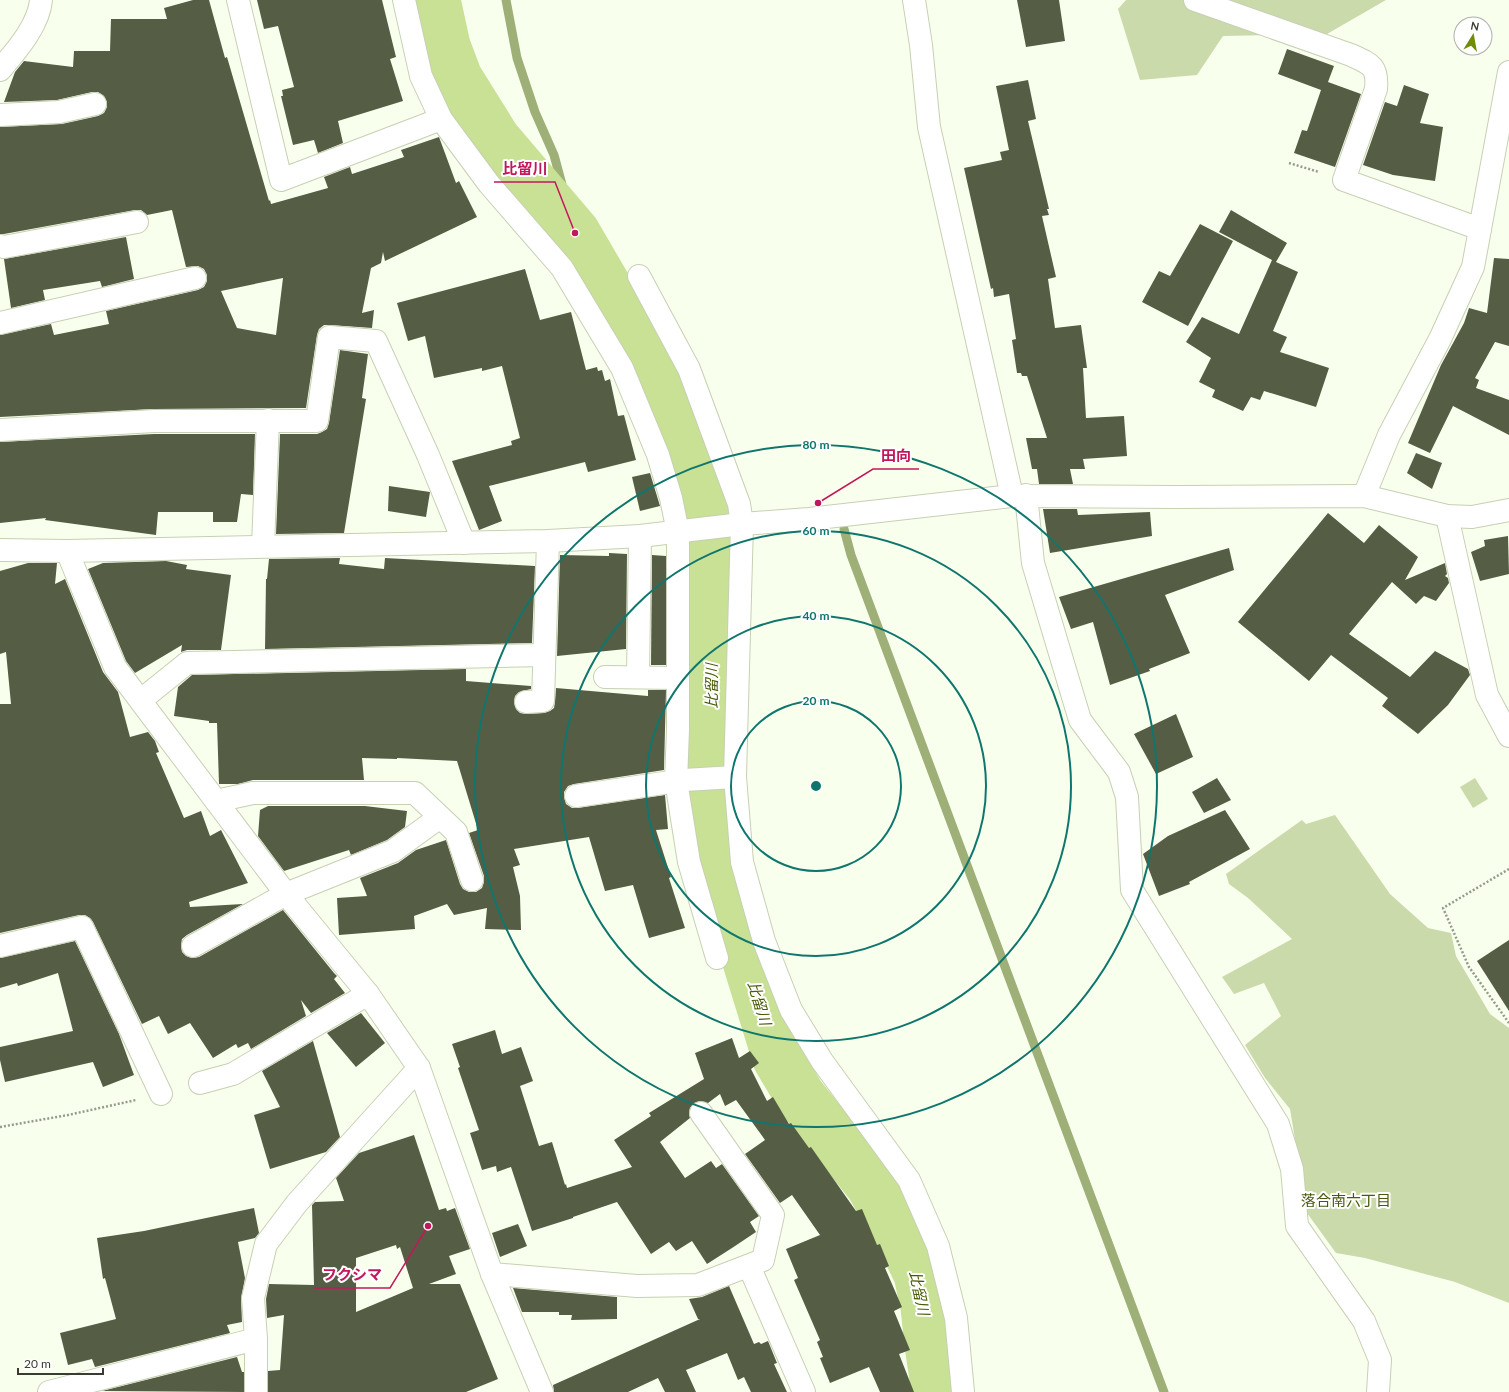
<svg xmlns="http://www.w3.org/2000/svg" width="1509" height="1392" viewBox="0 0 1509 1392" font-family="Lato,'Noto Sans JP',sans-serif">
  <style>
    .green { fill: #cbdaab }
    .lines { fill: none; stroke-linecap: round; stroke-linejoin: round }
    .stream { stroke: #9eb077; stroke-width: 9 }
    .river { stroke: #c9e195; stroke-width: 51 }
    .building { fill: #555e45; fill-rule: evenodd }
    .minor-casing { stroke: #c6d0b4; stroke-width: 24 }
    .path { stroke: #969a8c; stroke-width: 2.5; stroke-dasharray: 2 2; stroke-linecap: butt }
    .minor { stroke: #fff; stroke-width: 22 }
    .ring { fill: none; stroke: #0f766e; stroke-width: 2 }
    .labels { text-anchor: middle; dominant-baseline: central; stroke-width: 4; stroke-linejoin: round; paint-order: stroke }
    .water-label { font-size: 15px; font-style: italic; fill: #485b05; stroke: #fff }
    .neighbourhood-label { font-size: 15px; fill: #485a0d; stroke: #fff }
    .centre { fill: #0f766e; stroke: #fff; stroke-width: 2 }
    .ring-label { font-size: 12px; text-anchor: middle; font-weight: bold; fill: #0f766e; stroke: #fff; stroke-width: 4; stroke-linejoin: round; paint-order: stroke }
    .leader { fill: none; stroke: #c2185b; stroke-width: 1.5 }
    .callout-dot { fill: #c2185b; stroke: #fff; stroke-width: 1.5 }
    .callout-label { font-size: 15px; text-anchor: middle; font-weight: bold; fill: #c2185b; stroke: #fff; stroke-width: 4; stroke-linejoin: round; paint-order: stroke }
  </style>
  <rect width="100%" height="100%" fill="#f9ffed"/>
  <g class="green">
    <polygon points="1126,0 1386,0 1327,34 1223,36 1197,75 1140,80 1118,9"/>
    <polygon points="1475,778 1488,799 1473,808 1460,787"/>
    <polygon points="1335,815 1390,894 1428,928 1451,933 1456,956 1490,1014 1509,1028 1509,1303 1455,1282 1365,1258 1336,1253 1307,1213 1290,1109 1265,1078 1245,1045 1281,1016 1264,983 1234,994 1222,977 1292,939 1248,898 1229,884 1226,874 1302,820 1306,824"/>
  </g>
  <g class="lines">
    <g class="stream">
      <polyline points="506,0 517,58 535,112 554,155 575,233"/>
      <polyline points="844,529 851,555 1164,1392"/>
    </g>
    <polyline class="river" points="435,0 445,46 457,78 495,139 575,233 632,331 675,420 690,458 703,496 712,555 712,635 710,692 711,723 708,752 710,796 720,871 778,1059 800,1096 871,1185 902,1239 919,1274 926,1307 930,1345 937,1392"/>
  </g>
  <g class="building">
    <path d="M193 0H209L225 58 227 57 269 201 270 200 271 204 328 188 324 177 350 167 352 174 404 157 401 150 439 137 456 183 459 181 477 217 385 261 383 252 381 263 371 268 362 313 374 310 372 328 330 325H324L319 329 317 335 306 408 153 409 0 417V335L51 324 54 335 109 324 106 311 198 290 204 287 207 281V275L204 269 198 266 186 267 172 210 147 215 141 210H135L4 234H0V127L62 124 98 116 104 113 107 107V102L104 96 98 92H92L57 100 4 102 15 72 24 61 73 67 74 51H110L111 19H167L164 8ZM283 278 276 335 237 328 221 291Z"/>
    <polygon points="257,0 382,0 396,57 390,59 403,101 338,121 343,143 318,153 314,140 293,145 281,96 283,96 282,90 294,87 278,26 264,29"/>
    <polygon points="1017,0 1059,0 1065,41 1026,47"/>
    <polygon points="1287,49 1334,66 1328,82 1361,94 1335,167 1294,153 1302,130 1307,131 1321,90 1278,74"/>
    <polygon points="1028,80 1036,119 1028,121 1049,209 1047,209 1049,215 1042,216 1056,277 1048,279 1055,328 1081,325 1087,368 1083,368 1086,418 1124,416 1127,456 1083,459 1085,469 1070,469 1073,484 1039,484 1037,469 1032,469 1026,438 1047,438 1027,376 1022,376 1021,373 1017,373 1012,340 1016,339 1009,294 994,297 993,288 991,289 964,168 1002,160 1000,152 1009,150 996,86"/>
    <polygon points="1404,85 1429,94 1420,123 1443,127 1435,181 1393,175 1363,165 1385,102 1397,106"/>
    <polygon points="1231,210 1287,243 1276,262 1298,272 1273,331 1287,337 1280,352 1329,368 1316,407 1264,391 1260,400 1251,397 1243,411 1212,397 1215,390 1199,382 1211,358 1186,342 1202,317 1239,334 1272,260 1219,232"/>
    <polygon points="1200,224 1233,241 1188,326 1142,302 1159,271 1170,276"/>
    <polygon points="126,237 134,279 102,287 100,281 43,290 45,300 11,308 4,259"/>
    <polygon points="1494,258 1509,259 1509,346 1495,342 1475,378 1479,380 1476,388 1509,400 1509,435 1453,406 1430,453 1408,443 1441,365 1464,323 1469,308 1487,313"/>
    <polygon points="525,269 540,320 571,312 586,370 597,367 598,371 602,370 605,381 610,379 618,416 624,415 636,460 588,472 585,462 489,486 502,521 479,530 452,461 512,445 511,441 520,438 502,366 482,371 482,368 434,378 425,336 408,341 397,303"/>
    <polygon points="340,350 368,354 362,398 366,399 344,533 276,534 280,434 317,434 322,432 327,429 329,423"/>
    <polygon points="154,434 255,434 253,495 241,494 237,522 213,522 213,512 158,512 156,535 45,520 46,518 0,523 0,442"/>
    <polygon points="1416,453 1442,463 1432,489 1407,473"/>
    <polygon points="650,473 660,506 640,511 632,477"/>
    <polygon points="389,486 430,492 426,517 388,511"/>
    <polygon points="1043,509 1077,509 1078,515 1150,512 1152,536 1050,553"/>
    <polygon points="1328,513 1364,543 1379,525 1418,557 1405,580 1445,563 1447,574 1445,576 1448,578 1449,583 1436,601 1424,596 1416,604 1392,582 1349,634 1410,677 1435,651 1468,669 1470,675 1448,705 1418,734 1382,706 1388,698 1331,655 1309,681 1238,622"/>
    <polygon points="1508,536 1509,574 1480,581 1471,552 1485,546 1484,540"/>
    <polygon points="1229,548 1234,570 1165,595 1190,653 1149,669 1150,671 1110,685 1093,622 1071,629 1059,597"/>
    <polygon points="609,553 627,554 626,649 557,656 560,555 609,556"/>
    <polygon points="652,555 666,556 666,665 651,665"/>
    <polygon points="340,558 339,564 384,569 385,558 535,566 532,643 265,649 266,579 267,579 269,559"/>
    <polygon points="166,561 187,565 186,569 231,575 221,650 187,650 181,652 182,645 135,673 126,661 88,569 103,563"/>
    <polygon points="28,563 57,563 55,584 65,579 103,672 118,692 130,737 148,732 155,741 159,752 156,753 184,818 201,811 210,836 221,830 248,883 189,902 190,907 243,904 187,935 182,939 181,945 182,952 186,956 192,958 199,957 283,910 334,973 337,976 334,979 345,993 311,1013 301,1000 306,1016 251,1049 248,1043 238,1048 236,1044 213,1058 190,1023 168,1034 159,1016 142,1024 93,922 90,918 85,915 79,915 0,933 0,704 11,704 6,652 0,654 0,571"/>
    <polygon points="466,669 466,681 531,686 531,689 519,692 515,696 514,702 516,709 520,713 526,714 544,713 550,711 554,708 555,702 556,688 648,696 648,690 666,690 664,770 574,784 568,786 564,792 564,797 566,804 572,808 578,808 665,795 668,829 656,830 671,877 669,878 685,928 649,938 633,885 605,891 589,837 514,849 520,865 513,867 520,896 521,930 485,929 487,908 454,915 447,904 414,916 415,929 339,935 337,898 367,896 360,878 398,863 416,850 446,840 460,884 463,889 469,892 476,892 482,888 484,882 484,876 469,833 478,830 457,761 397,758 397,759 362,758 364,780 253,780 238,784 219,784 217,723 209,723 209,721 174,716 178,687 192,675"/>
    <polygon points="1176,714 1193,757 1156,774 1134,734"/>
    <polygon points="1217,778 1231,800 1204,813 1192,792"/>
    <polygon points="268,806 365,806 407,811 405,827 387,840 351,855 349,850 284,871 258,836 260,810"/>
    <polygon points="1225,810 1250,849 1189,882 1190,884 1159,896 1143,854 1168,836"/>
    <polygon points="1509,940 1509,1011 1477,961"/>
    <polygon points="75,941 119,1034 134,1075 103,1087 93,1062 5,1082 0,1060 0,1047 73,1031 58,973 18,986 17,983 0,988 0,958"/>
    <polygon points="361,1013 385,1043 356,1067 327,1033"/>
    <polygon points="495,1030 502,1054 521,1047 533,1081 520,1086 539,1146 552,1142 565,1185 566,1184 567,1188 632,1167 614,1140 651,1116 649,1113 704,1079 695,1053 732,1038 739,1058 750,1051 759,1063 751,1069 767,1101 773,1097 789,1124 791,1123 809,1148 811,1147 856,1211 862,1209 877,1245 880,1244 889,1266 885,1268 902,1307 894,1311 910,1350 899,1354 914,1392 880,1392 869,1367 830,1383 820,1358 823,1357 817,1342 820,1340 794,1280 798,1278 786,1249 820,1235 792,1195 780,1203 745,1154 765,1140 736,1100 725,1106 720,1094 708,1103 700,1101 694,1103 690,1108 689,1114 690,1118 660,1142 685,1178 711,1161 716,1168 722,1164 759,1216 750,1222 756,1232 732,1248 707,1264 692,1241 676,1251 669,1242 651,1254 617,1202 573,1217 573,1218 532,1231 511,1167 497,1172 496,1166 482,1170 470,1133 479,1130 458,1068 460,1067 452,1044"/>
    <polygon points="313,1041 340,1137 326,1152 270,1169 254,1115 280,1107 262,1071"/>
    <path d="M414 1135 439 1210 446 1208 447 1211 455 1208 470 1249 449 1256 456 1274 429 1284H460L498 1379 466 1392H268V1371L280 1370 284 1315 267 1318 266 1299 269 1284 314 1285 312 1205 315 1202 344 1201 336 1178 359 1153ZM396 1245 397 1249 400 1247 413 1288 356 1312V1258Z"/>
    <polygon points="254,1208 259,1233 255,1238 238,1242 245,1278 241,1299 242,1322 227,1325 230,1333 95,1367 92,1359 68,1365 60,1333 116,1319 105,1278 103,1279 97,1238 144,1231"/>
    <polygon points="518,1224 527,1246 500,1257 492,1233"/>
    <polygon points="729,1286 754,1344 759,1342 761,1344 768,1341 777,1363 774,1364 787,1392 751,1392 744,1377 738,1380 727,1353 686,1370 696,1392 665,1392 658,1378 628,1392 554,1392 553,1385 700,1319 698,1319 689,1299 702,1297"/>
    <polygon points="513,1288 617,1297 617,1319 571,1320 572,1315 559,1315 559,1312 522,1312"/>
    <polygon points="237,1357 242,1372 244,1372 244,1392 102,1391"/>
  </g>
  <g class="lines">
    <defs>
      <g id="minor">
        <polyline points="238,0 281,180 441,119"/>
        <polyline points="404,0 421,76 441,119 489,184 562,268 622,368 658,455 671,498 678,532 678,730 676,781 689,862 717,958"/>
        <polyline points="914,0 921,45 929,127 1012,496"/>
        <path d="M1195 0 1351 55C1371 64 1378 66 1376 89L1344 180 1480 229"/>
        <path d="M0 70C16 51 39 25 41 0"/>
        <polyline points="0,115 59,112 95,104"/>
        <polyline points="0,246 4,247 137,222"/>
        <polyline points="639,276 689,369 739,504 742,524 735,777 742,862 764,941 791,1010 822,1061 909,1180 938,1246 956,1318 963,1392"/>
        <polyline points="0,323 195,278"/>
        <polyline points="0,430 154,421 317,421 329,337 376,341 428,455 464,543"/>
        <polyline points="1026,495 1033,563 1080,720 1119,772 1127,797 1132,890 1278,1124 1292,1169 1297,1226 1364,1321 1380,1360 1378,1392"/>
        <polyline points="1364,496 1389,435 1440,339 1473,267 1509,72"/>
        <polyline points="1447,516 1487,695 1509,736"/>
        <polyline points="263,546 268,420"/>
        <polyline points="0,550 67,551 548,541 640,536 742,524 809,519 1012,496 1177,497 1364,496 1447,516 1472,517 1509,510"/>
        <polyline points="67,551 115,667 286,894 368,994 419,1068 492,1274 542,1392"/>
        <polyline points="605,677 678,678"/>
        <polyline points="638,677 640,536"/>
        <polyline points="141,700 187,663 544,655"/>
        <polyline points="526,702 543,701 548,541"/>
        <polyline points="576,796 684,780 735,777"/>
        <polyline points="216,801 253,793 415,793 456,832 472,880"/>
        <polyline points="0,946 82,927 161,1094"/>
        <polyline points="193,946 286,894 393,851 440,817"/>
        <polyline points="200,1083 233,1074 368,994"/>
        <polyline points="749,1266 804,1392"/>
        <polyline points="492,1274 637,1286 698,1285 763,1260 773,1215 701,1113"/>
        <polyline points="49,1392 256,1339"/>
        <polyline points="256,1392 256,1339 253,1298 266,1244 297,1203 419,1068"/>
      </g>
    </defs>
    <use href="#minor" class="minor-casing"/>
    <g class="path">
      <polyline points="1289,163 1319,172"/>
      <polyline points="1509,869 1443,908 1469,967 1509,1023"/>
      <polyline points="0,1127 68,1115 136,1100"/>
    </g>
    <use href="#minor" class="minor"/>
  </g>
  <g class="ring">
    <circle cx="816" cy="786" r="85"/>
    <circle cx="816" cy="786" r="170"/>
    <circle cx="816" cy="786" r="255"/>
    <circle cx="816" cy="786" r="341"/>
  </g>
  <g class="labels">
    <g class="water-label">
      <text transform="translate(711 686) rotate(-90)">比留川</text>
      <text transform="translate(760 1003) rotate(73)">比留川</text>
      <text transform="translate(920 1293) rotate(78)">比留川</text>
    </g>
    <g class="neighbourhood-label">
      <text x="1346" y="1200">落合南六丁目</text>
    </g>
  </g>
  <circle cx="816" cy="786" r="6" class="centre"/>
  <g class="ring-label">
    <text x="816" y="449">80 m</text>
    <text x="816" y="535">60 m</text>
    <text x="816" y="620">40 m</text>
    <text x="816" y="705">20 m</text>
  </g>
  <path class="leader" d="M575 233L555 182H494M818 503L873 469H919M428 1226L390 1288H314"/>
  <g class="callout-dot">
    <circle cx="575" cy="233" r="4"/>
    <circle cx="818" cy="503" r="4"/>
    <circle cx="428" cy="1226" r="4"/>
  </g>
  <g class="callout-label">
    <text x="525" y="174">比留川</text>
    <text x="896" y="461">田向</text>
    <text x="352" y="1280">フクシマ</text>
  </g>
  <g transform="translate(1473 36) rotate(11)"><circle r="19" fill="#ffffff" stroke="#afb1ad"/>
  <path d="M0-3L7 15L0 10L-7 15Z" fill="#718d08"/>
  <text y="-6" font-size="11" font-weight="bold" text-anchor="middle" fill="#383c31">N</text>
  </g>
  <path d="M18 1368v6h85v-6" fill="none" stroke="#383c31" stroke-width="2"/>
  <text x="24" y="1368" font-size="12" fill="#383c31" stroke="#ffffff" stroke-width="3" paint-order="stroke">20 m</text>
</svg>
